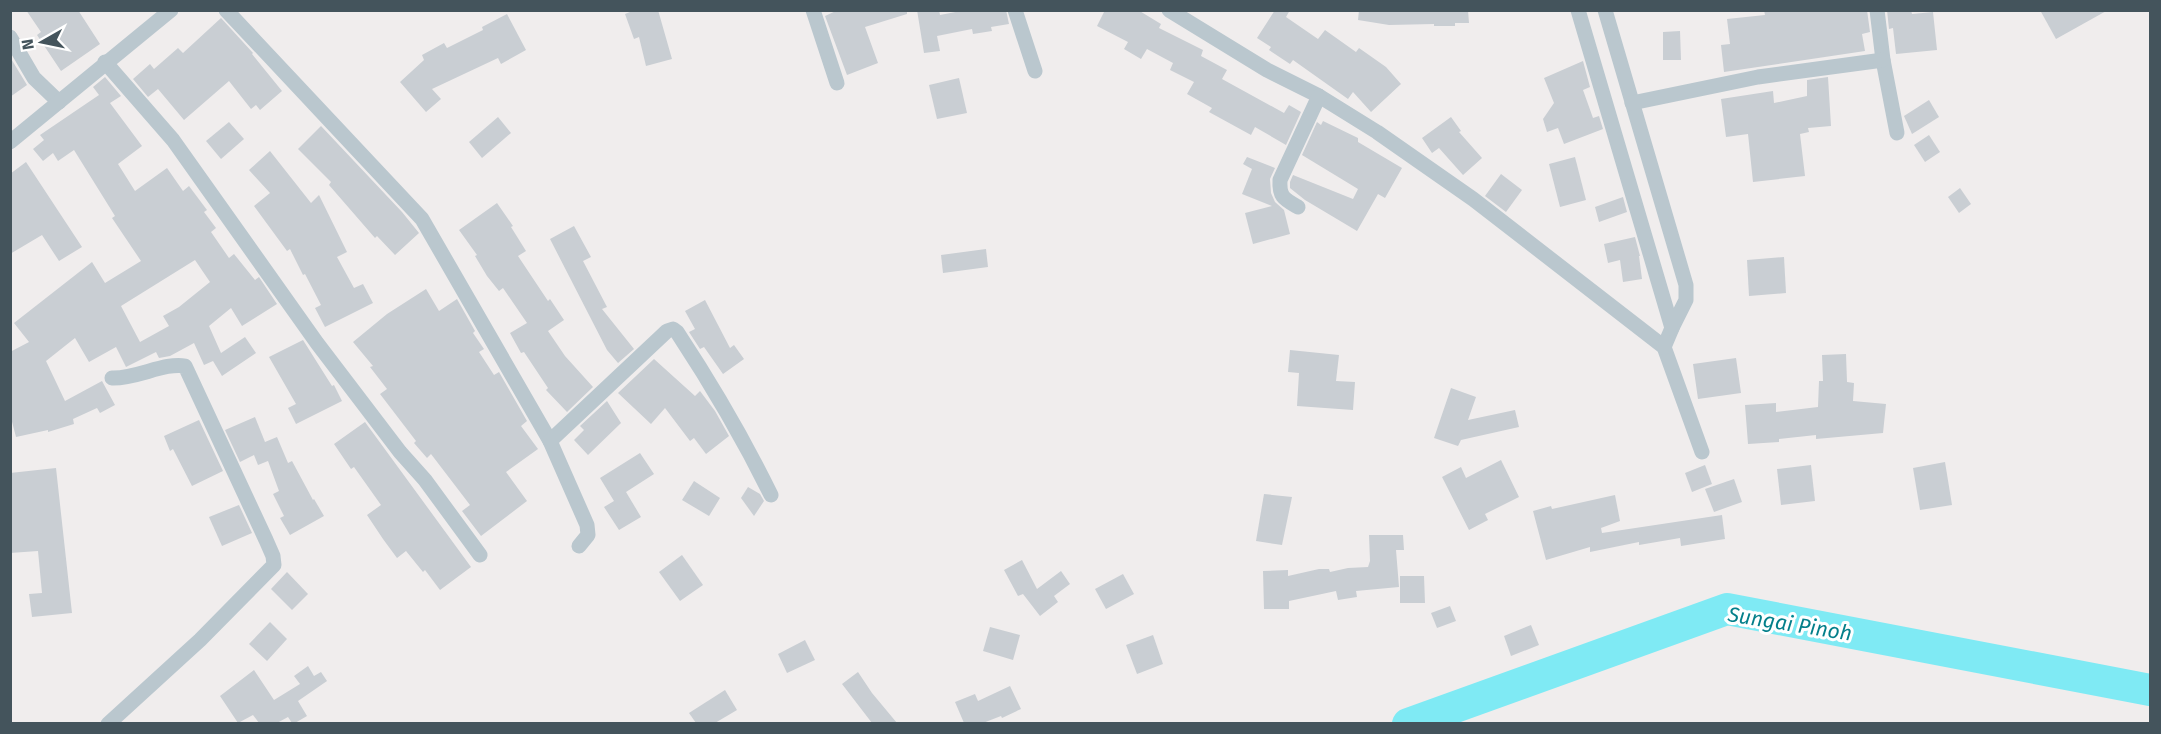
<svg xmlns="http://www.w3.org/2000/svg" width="2161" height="734" viewBox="0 0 2161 734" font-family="'Fira Sans',sans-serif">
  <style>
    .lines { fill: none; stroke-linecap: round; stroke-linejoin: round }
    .river { stroke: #7feaf4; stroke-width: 32 }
    .building { fill: #c9ced3; fill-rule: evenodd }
    .minor { stroke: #bac7ce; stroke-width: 15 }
    .labels { text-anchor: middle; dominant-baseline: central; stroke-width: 6; stroke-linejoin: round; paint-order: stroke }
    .water-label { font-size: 21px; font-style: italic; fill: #047f8a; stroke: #fff }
  </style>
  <rect width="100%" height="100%" fill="#f0eded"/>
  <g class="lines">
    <polyline class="river" points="1408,724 1727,609 2150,690"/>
  </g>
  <g class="building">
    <polygon points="26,10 78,10 100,44 61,71 37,35 41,32"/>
    <polygon points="635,10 658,10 672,59 646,66 639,37 634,39 625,14"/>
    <polygon points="838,10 907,10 907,14 865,27 878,63 847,75 825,16"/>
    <polygon points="917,10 939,10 940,15 966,10 1006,10 1009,24 991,27 992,31 973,34 972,29 937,36 940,51 924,53"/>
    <polygon points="1105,10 1138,10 1161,24 1159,28 1203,50 1201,56 1227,70 1222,79 1284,113 1289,105 1301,112 1286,145 1255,127 1251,135 1209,112 1212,108 1187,94 1194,82 1170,70 1173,63 1147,49 1141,59 1124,49 1128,42 1097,26"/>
    <polygon points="1275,10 1290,10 1286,17 1318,39 1325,30 1356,52 1359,48 1386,67 1401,84 1371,112 1353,92 1348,99 1293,60 1290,64 1269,50 1271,47 1257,38"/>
    <polygon points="1359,10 1468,10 1469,23 1455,23 1455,26 1434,26 1434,24 1389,25 1358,20"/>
    <polygon points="1764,10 1867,10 1870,32 1862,34 1865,51 1724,72 1721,45 1730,44 1727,19 1765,15"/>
    <polygon points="1887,10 1911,10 1912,14 1933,12 1937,50 1896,54 1893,28 1889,29"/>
    <polygon points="2040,10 2108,10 2056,39"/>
    <polygon points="507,14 526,50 501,64 498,58 432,89 441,99 426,112 400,82 424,60 422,55 444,43 447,48 483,30 482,27"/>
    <polygon points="221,18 253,53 252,54 282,91 260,110 256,105 251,109 229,81 184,120 158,89 148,97 133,79 150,64 154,69 178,48 183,53"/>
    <polygon points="1680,31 1681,60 1663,60 1663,32"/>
    <polygon points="10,57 27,85 10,97"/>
    <polygon points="1583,61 1590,87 1583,90 1593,118 1599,116 1603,129 1564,144 1558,128 1547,132 1543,119 1554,103 1544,78"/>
    <path d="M105 77 121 96 110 103 142 146 118 164 135 191 167 168 183 191 189 186 207 210 204 212 216 228 211 232 229 258 234 254 255 280 259 277 277 304 242 326 231 308 209 326 221 353 245 337 256 353 222 376 213 361 204 365 194 343 170 356 159 358 156 352 126 367 116 347 89 362 75 338 46 361 65 401 102 381 115 405 100 413 97 408 73 419 74 424 48 432V430L16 437 10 414V352L29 342 14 323 92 262 105 283 141 261 112 218 115 216 74 150 58 161 53 153 43 161 33 149 44 140 40 135 99 95 93 87ZM195 260 210 282 179 307 163 316 169 326 140 342 121 306Z"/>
    <polygon points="1828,77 1831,126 1808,128 1809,132 1800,134 1805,176 1753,182 1748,134 1726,137 1721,99 1773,91 1774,103 1807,96 1807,80"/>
    <polygon points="959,78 967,113 937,119 929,85"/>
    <polygon points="1929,100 1939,117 1912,134 1904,116"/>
    <polygon points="498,117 511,133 482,158 469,142"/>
    <polygon points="1451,117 1461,131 1459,132 1482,158 1463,175 1439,148 1432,153 1422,138"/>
    <polygon points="1323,121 1358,138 1358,142 1402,168 1385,198 1378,194 1357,231 1305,200 1290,188 1290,182 1293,175 1353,199 1358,189 1302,155 1317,122 1321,125"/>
    <polygon points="229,122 244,139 221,159 206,141"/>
    <polygon points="321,126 402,212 419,233 395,255 377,236 375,238 329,185 331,182 298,149"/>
    <polygon points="1929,135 1940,152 1925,162 1914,145"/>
    <polygon points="270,151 311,203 319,195 347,252 337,257 354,288 363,284 373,303 325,327 315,308 321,305 305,274 303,275 290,249 287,251 254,206 270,193 249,170"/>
    <polygon points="1247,157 1275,168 1270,179 1271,193 1275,202 1284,210 1290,234 1253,244 1245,213 1272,206 1242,194 1252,169 1243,164"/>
    <polygon points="1575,157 1586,200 1560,207 1549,164"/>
    <polygon points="26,162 82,247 59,261 42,235 10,254 10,174"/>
    <polygon points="1501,174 1522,190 1506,212 1485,196"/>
    <polygon points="1960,188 1971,204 1959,213 1948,197"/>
    <polygon points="1623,197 1627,212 1599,222 1595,207"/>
    <polygon points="497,203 513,226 511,227 526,251 518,256 548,301 550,299 564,320 548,331 565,356 593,387 567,412 546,390 548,388 524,352 521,353 510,333 527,323 503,288 499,291 487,276 475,256 477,255 459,230"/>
    <polygon points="574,226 591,257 583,261 607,307 602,309 634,349 618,363 607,350 550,239"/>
    <polygon points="1635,237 1640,256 1639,256 1642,279 1623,282 1620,260 1608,263 1604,244"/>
    <polygon points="986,249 988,267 943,273 941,255"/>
    <polygon points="1784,257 1786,293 1749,296 1747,260"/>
    <polygon points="426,289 439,311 457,299 475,331 473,333 484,349 479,352 494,375 499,372 527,421 521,426 538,449 506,472 527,501 481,536 462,511 470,505 431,454 427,458 414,443 416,441 380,394 387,389 370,367 373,366 353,342 387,314"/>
    <polygon points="705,300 730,348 734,345 744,359 723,374 704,347 700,349 689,332 695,329 685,311"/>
    <polygon points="303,340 332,386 334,385 342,401 296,424 288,408 296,404 269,357"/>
    <polygon points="1290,350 1339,355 1336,381 1355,382 1353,410 1297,406 1299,373 1288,372"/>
    <polygon points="1846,354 1847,382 1854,383 1853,401 1886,404 1883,433 1816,439 1816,435 1779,439 1779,442 1748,444 1745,405 1776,403 1776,412 1818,407 1819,381 1823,381 1822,355"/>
    <polygon points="1736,358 1741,393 1698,399 1693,364"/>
    <polygon points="654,359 695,396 700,391 715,411 729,436 706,454 694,438 690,441 665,408 651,424 618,393"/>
    <polygon points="1451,388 1476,397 1468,420 1515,410 1519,427 1461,440 1458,446 1434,438"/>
    <polygon points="607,401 621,423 588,455 574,440 584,430 580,426"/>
    <polygon points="255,417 265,442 277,437 288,463 292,461 313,500 314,499 324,516 290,535 280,518 284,516 273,494 279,491 268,461 258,465 254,455 240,462 225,430"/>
    <polygon points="199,420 223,471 192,486 173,449 170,451 164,436"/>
    <polygon points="365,422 471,567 440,590 425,570 423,572 406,551 397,558 383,539 367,515 381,505 354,467 351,469 334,444"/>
    <polygon points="640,453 654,474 626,492 641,517 619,530 604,507 614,501 600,478"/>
    <polygon points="1501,460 1519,497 1485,514 1488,520 1469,530 1442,477 1461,467 1466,478"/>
    <polygon points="1945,462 1952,505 1920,510 1913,468"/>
    <polygon points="1705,465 1712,484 1692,492 1685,473"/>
    <polygon points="1811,465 1815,501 1781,505 1777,469"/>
    <polygon points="56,468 72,613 32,617 29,594 42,593 38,551 10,553 10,473"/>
    <polygon points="1734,479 1742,502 1714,512 1705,489"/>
    <polygon points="694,481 720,498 709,516 682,500"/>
    <polygon points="748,487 760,494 764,501 754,516 741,498"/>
    <polygon points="1264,494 1292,497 1282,545 1256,541"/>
    <polygon points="1615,495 1620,521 1601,528 1602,533 1722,515 1725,539 1681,546 1680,538 1639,545 1639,542 1590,552 1590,547 1546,560 1533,511 1551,506 1552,509"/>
    <polygon points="239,505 252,533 222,546 209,517"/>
    <polygon points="1369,535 1403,535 1404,550 1396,550 1399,587 1356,591 1357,597 1338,600 1336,591 1289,601 1289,609 1264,609 1263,571 1288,570 1288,576 1319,569 1329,569 1330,572 1348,568 1368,567 1370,561"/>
    <polygon points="682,555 703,585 680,601 659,572"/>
    <polygon points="1022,560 1037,589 1061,571 1070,584 1054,596 1058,602 1040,616 1023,594 1018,596 1004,570"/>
    <polygon points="287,572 308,594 292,610 271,589"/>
    <polygon points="1123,574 1134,594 1106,609 1095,589"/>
    <polygon points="1400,576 1424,576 1425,603 1400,603"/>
    <polygon points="1450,606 1456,621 1437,628 1431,613"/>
    <polygon points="270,622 287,639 267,661 249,644"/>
    <polygon points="1531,625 1539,645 1511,656 1504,636"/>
    <polygon points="990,627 1020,635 1013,660 983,651"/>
    <polygon points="1153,635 1163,664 1137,674 1126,645"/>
    <polygon points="805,640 815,660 787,673 778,654"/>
    <polygon points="308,666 314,676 321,672 327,681 298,701 307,716 295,723 292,723 288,717 277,723 259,723 253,715 238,723 220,696 254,670 274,700 300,684 294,676"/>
    <polygon points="858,672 872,693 897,723 872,723 842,684"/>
    <polygon points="1010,686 1021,709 1002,718 1001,716 983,723 964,723 955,702 975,694 978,701"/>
    <polygon points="725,690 737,710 715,723 696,723 689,713"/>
  </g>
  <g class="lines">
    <g class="minor">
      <polyline points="226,10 422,219 550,441 587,525 588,535 579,546"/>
      <polyline points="813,10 837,83"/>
      <polyline points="1015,10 1035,71"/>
      <polyline points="1169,10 1267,70 1319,96 1377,132 1473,199 1664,347 1702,452"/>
      <polyline points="1578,10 1672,328 1664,347"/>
      <polyline points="1605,10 1686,285 1686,300 1672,328"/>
      <polyline points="1877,10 1883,60 1897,133"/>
      <polyline points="10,37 34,78 59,102"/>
      <polyline points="105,62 173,140 317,343 400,452 425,480 480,555"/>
      <polyline points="1632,103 1758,77 1883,60"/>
      <polyline points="10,142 171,10"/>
      <path d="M1298 207C1284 199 1279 197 1280 180L1319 96"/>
      <path d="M550 441 667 331 673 329 677 332C712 385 743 438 771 495"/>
      <path d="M108 724 200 640 274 565 273 556 266 540 185 366C165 362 136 379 112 378"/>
    </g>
  </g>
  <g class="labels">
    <g class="water-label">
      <text transform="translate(1790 624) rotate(9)">Sungai Pinoh</text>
    </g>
  </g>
  <rect width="2161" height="734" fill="none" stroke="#44545c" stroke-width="24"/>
  <g transform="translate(42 42) rotate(261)" stroke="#ffffff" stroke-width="4.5" paint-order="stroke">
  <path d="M0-4.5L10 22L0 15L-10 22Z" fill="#44545c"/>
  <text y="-9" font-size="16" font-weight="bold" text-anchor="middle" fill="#44545c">N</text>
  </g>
</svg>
